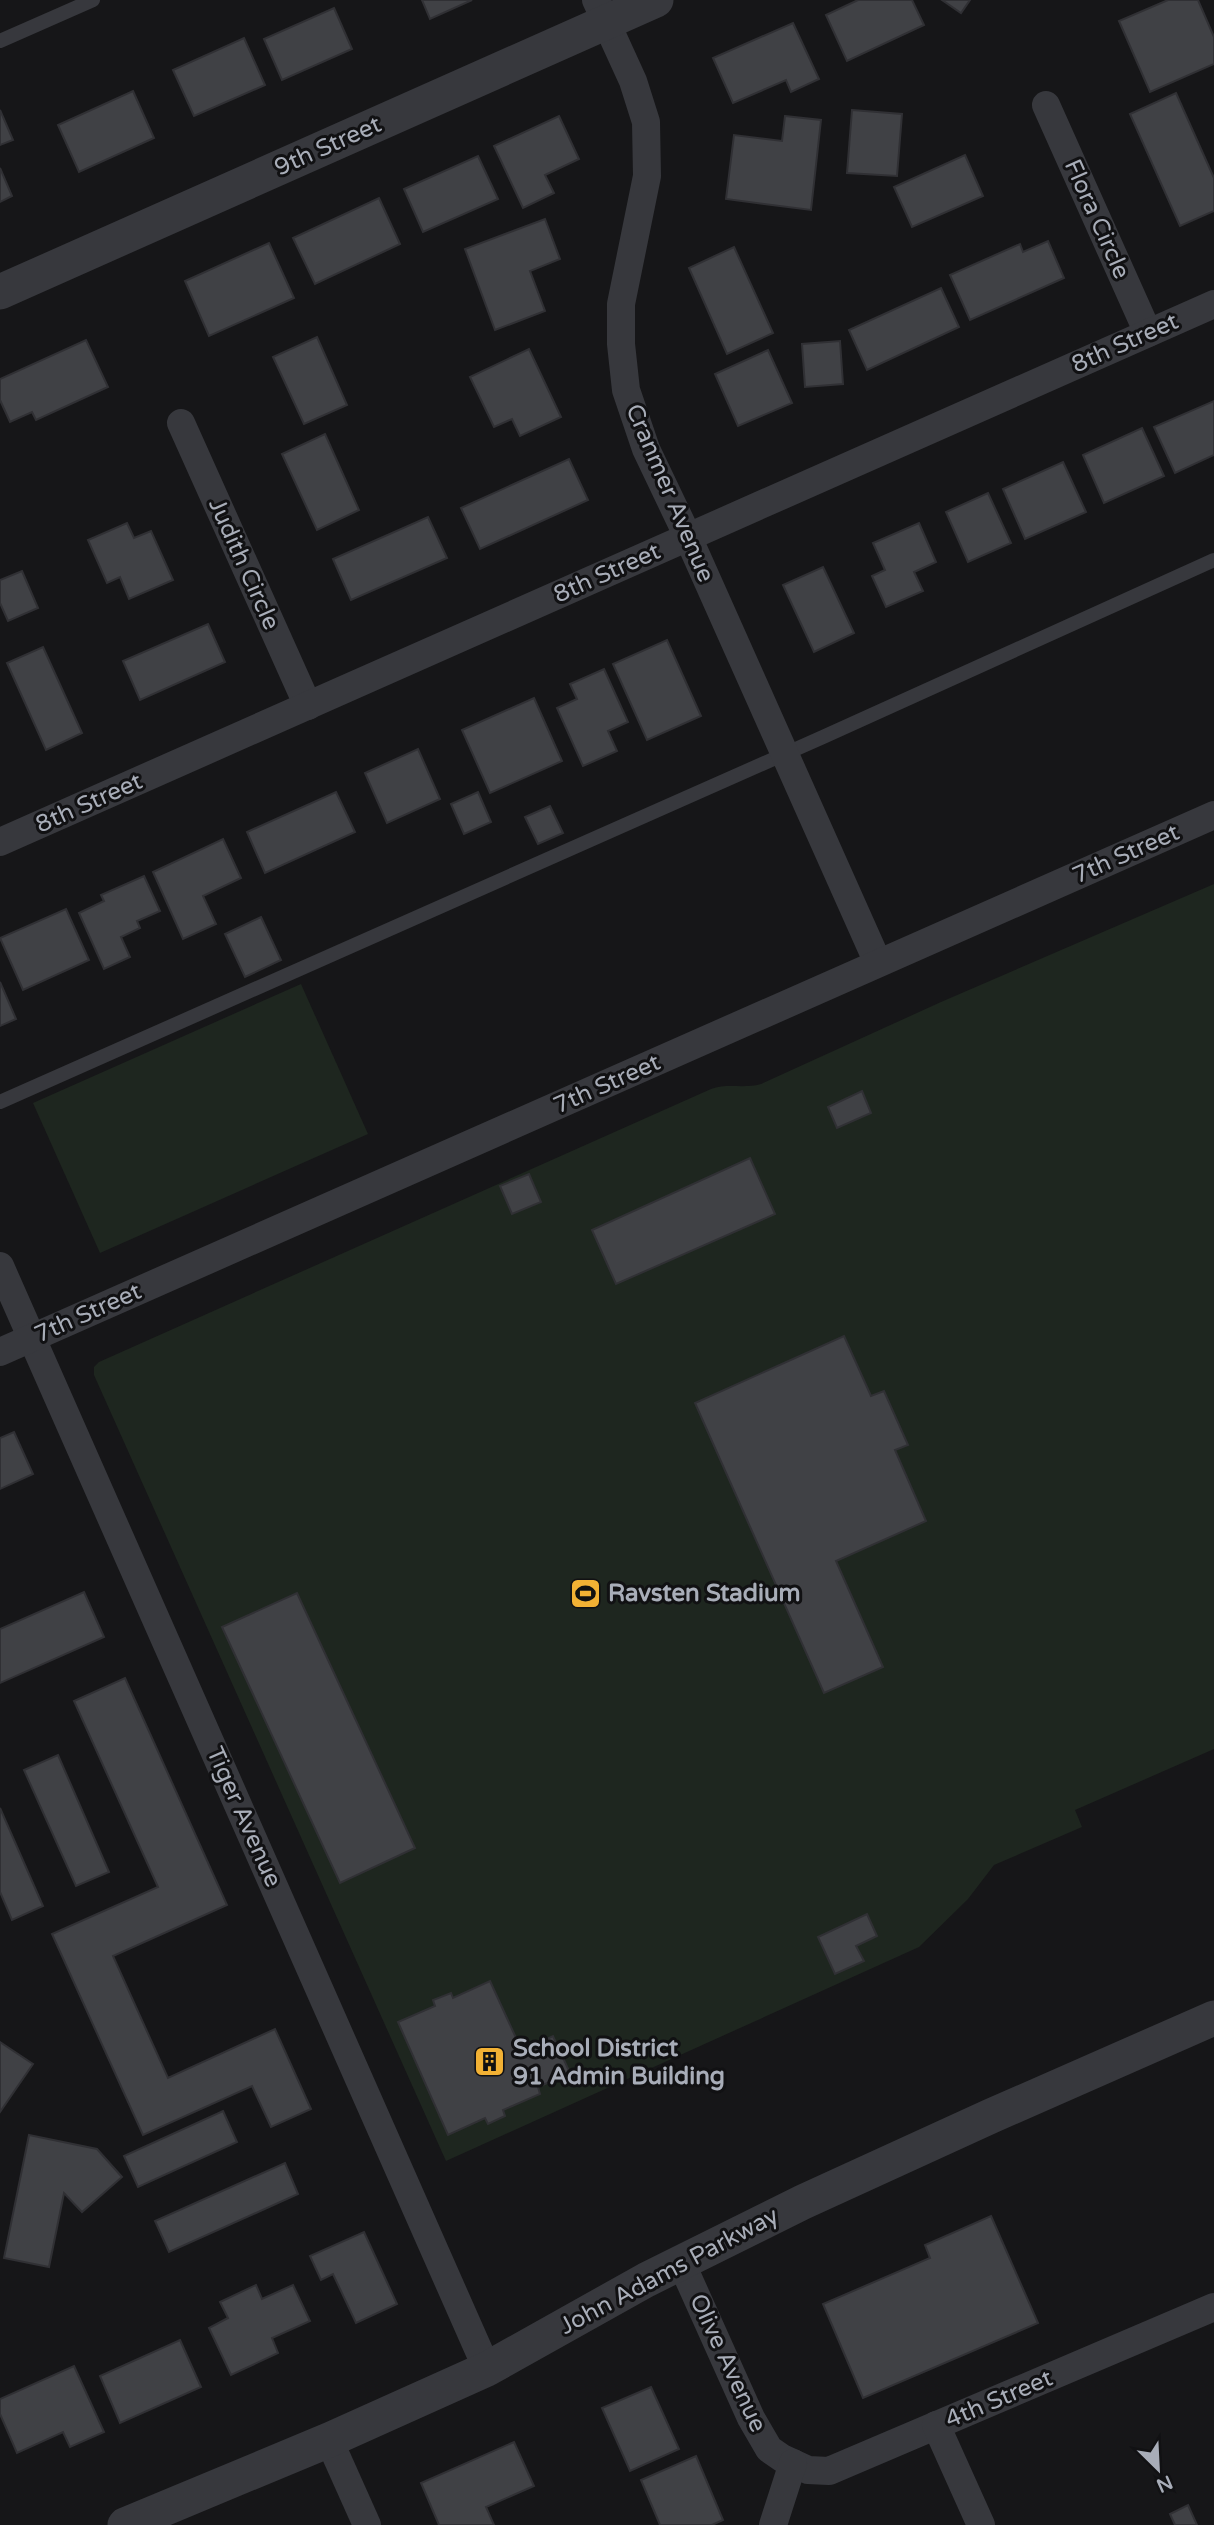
<svg xmlns="http://www.w3.org/2000/svg" width="1214" height="2525" viewBox="0 0 1214 2525" font-family="'Varela Round',sans-serif">
  <style>
    .green { fill: #1e261f }
    .building { fill: #404145; stroke: #303034; stroke-width: 2 }
    .lines { fill: none; stroke-linecap: round; stroke-linejoin: round }
    .service { stroke: #37383d; stroke-width: 14 }
    .minor { stroke: #37383d; stroke-width: 28 }
    .tertiary { stroke: #37383d; stroke-width: 35 }
    .labels { text-anchor: middle; dominant-baseline: central; stroke-width: 6; stroke-linejoin: round; paint-order: stroke }
    .street-label { font-size: 24px; fill: #a8adb8; stroke: #111113 }
    .poi-label { font-size: 24px; font-weight: bold; fill: #a8adb8; stroke: #111113; text-anchor: start }
  </style>
  <rect width="100%" height="100%" fill="#161618"/>
  <g class="green">
    <path d="M1214 884V1749L1075 1810 1082 1827 994 1865 968 1899 919 1947 446 2161 94 1375V1367L99 1362 711 1089C727 1083 744 1089 761 1084L941 1002Z"/>
    <polygon points="301,984 368,1134 100,1253 33,1103"/>
  </g>
  <g class="building">
    <polygon points="422,0 472,0 430,19"/>
    <polygon points="858,0 912,0 924,25 847,61 826,15"/>
    <polygon points="942,0 970,0 961,13"/>
    <polygon points="1168,0 1198,0 1214,37 1214,64 1150,92 1119,21"/>
    <polygon points="334,8 352,49 282,80 264,39"/>
    <polygon points="793,23 819,79 791,92 786,80 733,103 713,58"/>
    <polygon points="244,38 265,85 194,116 173,70"/>
    <polygon points="133,91 154,138 79,172 58,125"/>
    <polygon points="1176,93 1214,178 1214,211 1180,226 1130,114"/>
    <polygon points="0,110 13,140 0,145"/>
    <polygon points="852,110 902,114 897,176 847,173"/>
    <polygon points="559,116 579,159 545,175 554,193 523,208 494,146"/>
    <polygon points="785,116 821,120 811,210 726,199 734,135 782,141"/>
    <polygon points="965,155 983,196 912,227 894,187"/>
    <polygon points="478,156 498,199 423,232 404,189"/>
    <polygon points="0,168 12,196 0,202"/>
    <polygon points="379,198 400,244 315,284 293,238"/>
    <polygon points="545,219 560,259 530,271 545,311 495,330 465,249"/>
    <polygon points="1048,241 1064,278 970,320 950,275 1020,244 1023,252"/>
    <polygon points="269,243 294,298 209,336 185,281"/>
    <polygon points="734,247 773,333 727,354 689,268"/>
    <polygon points="941,288 959,327 867,370 849,330"/>
    <polygon points="317,337 347,405 304,424 273,357"/>
    <polygon points="86,340 108,387 36,420 32,412 10,422 0,400 0,379"/>
    <polygon points="840,341 843,384 805,387 802,344"/>
    <polygon points="529,349 561,417 520,436 512,419 494,427 470,377"/>
    <polygon points="768,350 792,403 738,426 715,374"/>
    <polygon points="1214,401 1214,455 1175,473 1154,427"/>
    <polygon points="1142,428 1164,476 1104,503 1083,455"/>
    <polygon points="325,434 359,510 317,530 282,454"/>
    <polygon points="569,459 588,500 480,549 461,508"/>
    <polygon points="1063,462 1086,512 1025,539 1003,489"/>
    <polygon points="988,493 1011,543 968,562 946,512"/>
    <polygon points="428,517 447,558 351,600 333,559"/>
    <polygon points="127,523 134,538 151,531 173,580 129,599 120,577 107,583 88,540"/>
    <polygon points="919,523 936,562 914,572 923,591 886,607 872,576 885,570 873,543"/>
    <polygon points="823,567 854,633 814,652 783,585"/>
    <polygon points="22,571 38,608 8,621 0,603 0,580"/>
    <polygon points="208,624 225,662 140,700 123,661"/>
    <polygon points="667,640 701,716 647,740 613,664"/>
    <polygon points="43,647 82,733 46,750 7,663"/>
    <polygon points="604,669 628,722 608,731 617,751 583,766 557,708 577,699 570,684"/>
    <polygon points="534,698 562,761 490,793 462,730"/>
    <polygon points="418,749 440,799 387,823 365,773"/>
    <polygon points="336,792 355,832 265,873 247,832"/>
    <polygon points="478,792 491,822 464,834 451,804"/>
    <polygon points="550,806 563,833 538,844 525,817"/>
    <polygon points="223,839 241,878 203,896 216,924 183,939 153,872"/>
    <polygon points="144,876 160,911 137,921 140,928 121,937 130,957 104,969 79,913 104,901 101,895"/>
    <polygon points="66,909 89,960 23,990 0,938"/>
    <polygon points="261,917 281,960 245,977 225,934"/>
    <polygon points="0,982 16,1019 0,1026"/>
    <polygon points="862,1091 871,1113 837,1128 828,1107"/>
    <polygon points="750,1158 775,1214 616,1284 592,1230"/>
    <polygon points="529,1174 541,1202 512,1214 500,1186"/>
    <polygon points="844,1336 871,1396 884,1391 908,1445 895,1450 926,1521 836,1561 883,1667 824,1693 695,1403"/>
    <polygon points="14,1432 33,1474 0,1489 0,1438"/>
    <polygon points="84,1592 104,1637 0,1683 0,1629"/>
    <polygon points="297,1593 415,1848 340,1883 222,1627"/>
    <polygon points="125,1678 227,1905 113,1956 168,2078 275,2029 311,2109 271,2127 252,2086 143,2135 52,1934 158,1887 74,1701"/>
    <polygon points="58,1755 109,1872 76,1886 24,1770"/>
    <polygon points="0,1808 43,1906 12,1920 0,1892"/>
    <polygon points="867,1914 877,1936 856,1946 864,1961 835,1974 818,1937"/>
    <polygon points="490,1981 522,2051 553,2036 570,2073 538,2087 540,2094 503,2110 505,2116 488,2124 485,2118 448,2135 398,2022 435,2006 433,2000 451,1993 453,1998"/>
    <polygon points="0,2042 33,2064 0,2112"/>
    <polygon points="223,2111 237,2142 138,2187 124,2156"/>
    <polygon points="29,2135 97,2149 122,2177 82,2212 64,2193 49,2267 4,2258"/>
    <polygon points="285,2163 298,2194 169,2252 155,2221"/>
    <polygon points="991,2216 1038,2323 863,2398 823,2304 930,2258 925,2245"/>
    <polygon points="364,2232 397,2304 356,2323 333,2274 321,2280 310,2256"/>
    <polygon points="256,2285 262,2299 293,2285 310,2321 272,2338 278,2353 231,2375 209,2328 228,2318 220,2302"/>
    <polygon points="180,2340 201,2387 120,2423 100,2376"/>
    <polygon points="74,2366 104,2432 70,2447 63,2432 17,2453 0,2414 0,2399"/>
    <polygon points="651,2387 679,2449 630,2471 602,2408"/>
    <polygon points="514,2442 534,2486 486,2507 494,2525 439,2525 421,2483"/>
    <polygon points="696,2456 723,2520 712,2525 660,2525 641,2480"/>
    <polygon points="1188,2505 1197,2525 1175,2525 1170,2514"/>
  </g>
  <g class="lines">
    <g class="service">
      <polyline points="0,41 93,0"/>
      <polyline points="0,1102 823,737 1214,560"/>
    </g>
    <g class="minor">
      <polyline points="596,0 633,81 646,122 647,176 621,304 621,344 626,390 646,449 688,537 878,963"/>
      <polyline points="1046,105 1148,333"/>
      <polyline points="181,423 308,706"/>
      <polyline points="0,842 1214,304"/>
      <polyline points="0,1266 487,2369"/>
      <polyline points="0,1352 1214,815"/>
      <polyline points="681,2262 751,2418 769,2449 782,2458 808,2470 829,2471 1214,2307"/>
      <polyline points="936,2425 981,2525"/>
      <polyline points="329,2440 367,2525"/>
      <polyline points="773,2525 793,2463"/>
    </g>
    <g class="tertiary">
      <polyline points="0,292 656,0"/>
      <polyline points="125,2525 329,2440 487,2369 646,2280 803,2202 991,2116 1214,2018"/>
    </g>
  </g>
  <defs>
    <symbol id="stadium-square" viewBox="-11 -11 22 22"><rect x="-9" y="-9" width="18" height="18" rx="4" fill="#f2b134" stroke="#111113"/><path d="M0-5a6.5 5 0 1 0 0 10a6.5 5 0 1 0 0-10ZM-3.5-1.8h7v3.6h-7Z" fill="#111"/></symbol>
    <symbol id="building-square" viewBox="-11 -11 22 22"><rect x="-9" y="-9" width="18" height="18" rx="4" fill="#f2b134" stroke="#111113"/><path d="M-4-6H4V6H1V3H-1V6H-4ZM-2.5-4.3h1.7v1.8h-1.7ZM.8-4.3h1.7v1.8H.8ZM-2.5-1h1.7V.8h-1.7ZM.8-1h1.7V.8H.8Z" fill="#111"/></symbol>
  </defs>
  <g fill-rule="evenodd">
    <use href="#stadium-square" x="568" y="1576" width="35" height="35"/>
    <use href="#building-square" x="472" y="2044" width="35" height="35"/>
  </g>
  <g class="labels">
    <g class="street-label">
      <text transform="translate(328 146) rotate(-24)">9th Street</text>
      <text transform="translate(1097 219) rotate(66)">Flora Circle</text>
      <text transform="translate(1125 343) rotate(-24)">8th Street</text>
      <text transform="translate(670 493) rotate(67)">Cranmer Avenue</text>
      <text transform="translate(244 564) rotate(66)">Judith Circle</text>
      <text transform="translate(607 573) rotate(-24)">8th Street</text>
      <text transform="translate(89 803) rotate(-24)">8th Street</text>
      <text transform="translate(1126 854) rotate(-24)">7th Street</text>
      <text transform="translate(607 1084) rotate(-24)">7th Street</text>
      <text transform="translate(88 1313) rotate(-24)">7th Street</text>
      <text transform="translate(244 1817) rotate(66)">Tiger Avenue</text>
      <text transform="translate(669 2271) rotate(-28)">John Adams Parkway</text>
      <text transform="translate(728 2363) rotate(65)">Olive Avenue</text>
      <text transform="translate(999 2399) rotate(-23)">4th Street</text>
    </g>
    <g class="poi-label">
      <text x="608" y="1593">Ravsten Stadium</text>
      <text x="513" y="2048">School District<tspan x="513" dy="28">91 Admin Building</tspan></text>
    </g>
  </g>
  <g transform="translate(1158 2469) rotate(156)" stroke="#111113" stroke-width="5" paint-order="stroke">
  <path d="M0-5L12 26L0 18L-12 26Z" fill="#a8adb8"/>
  <text y="-10" font-size="19" font-weight="bold" text-anchor="middle" fill="#a8adb8">N</text>
  </g>
</svg>
